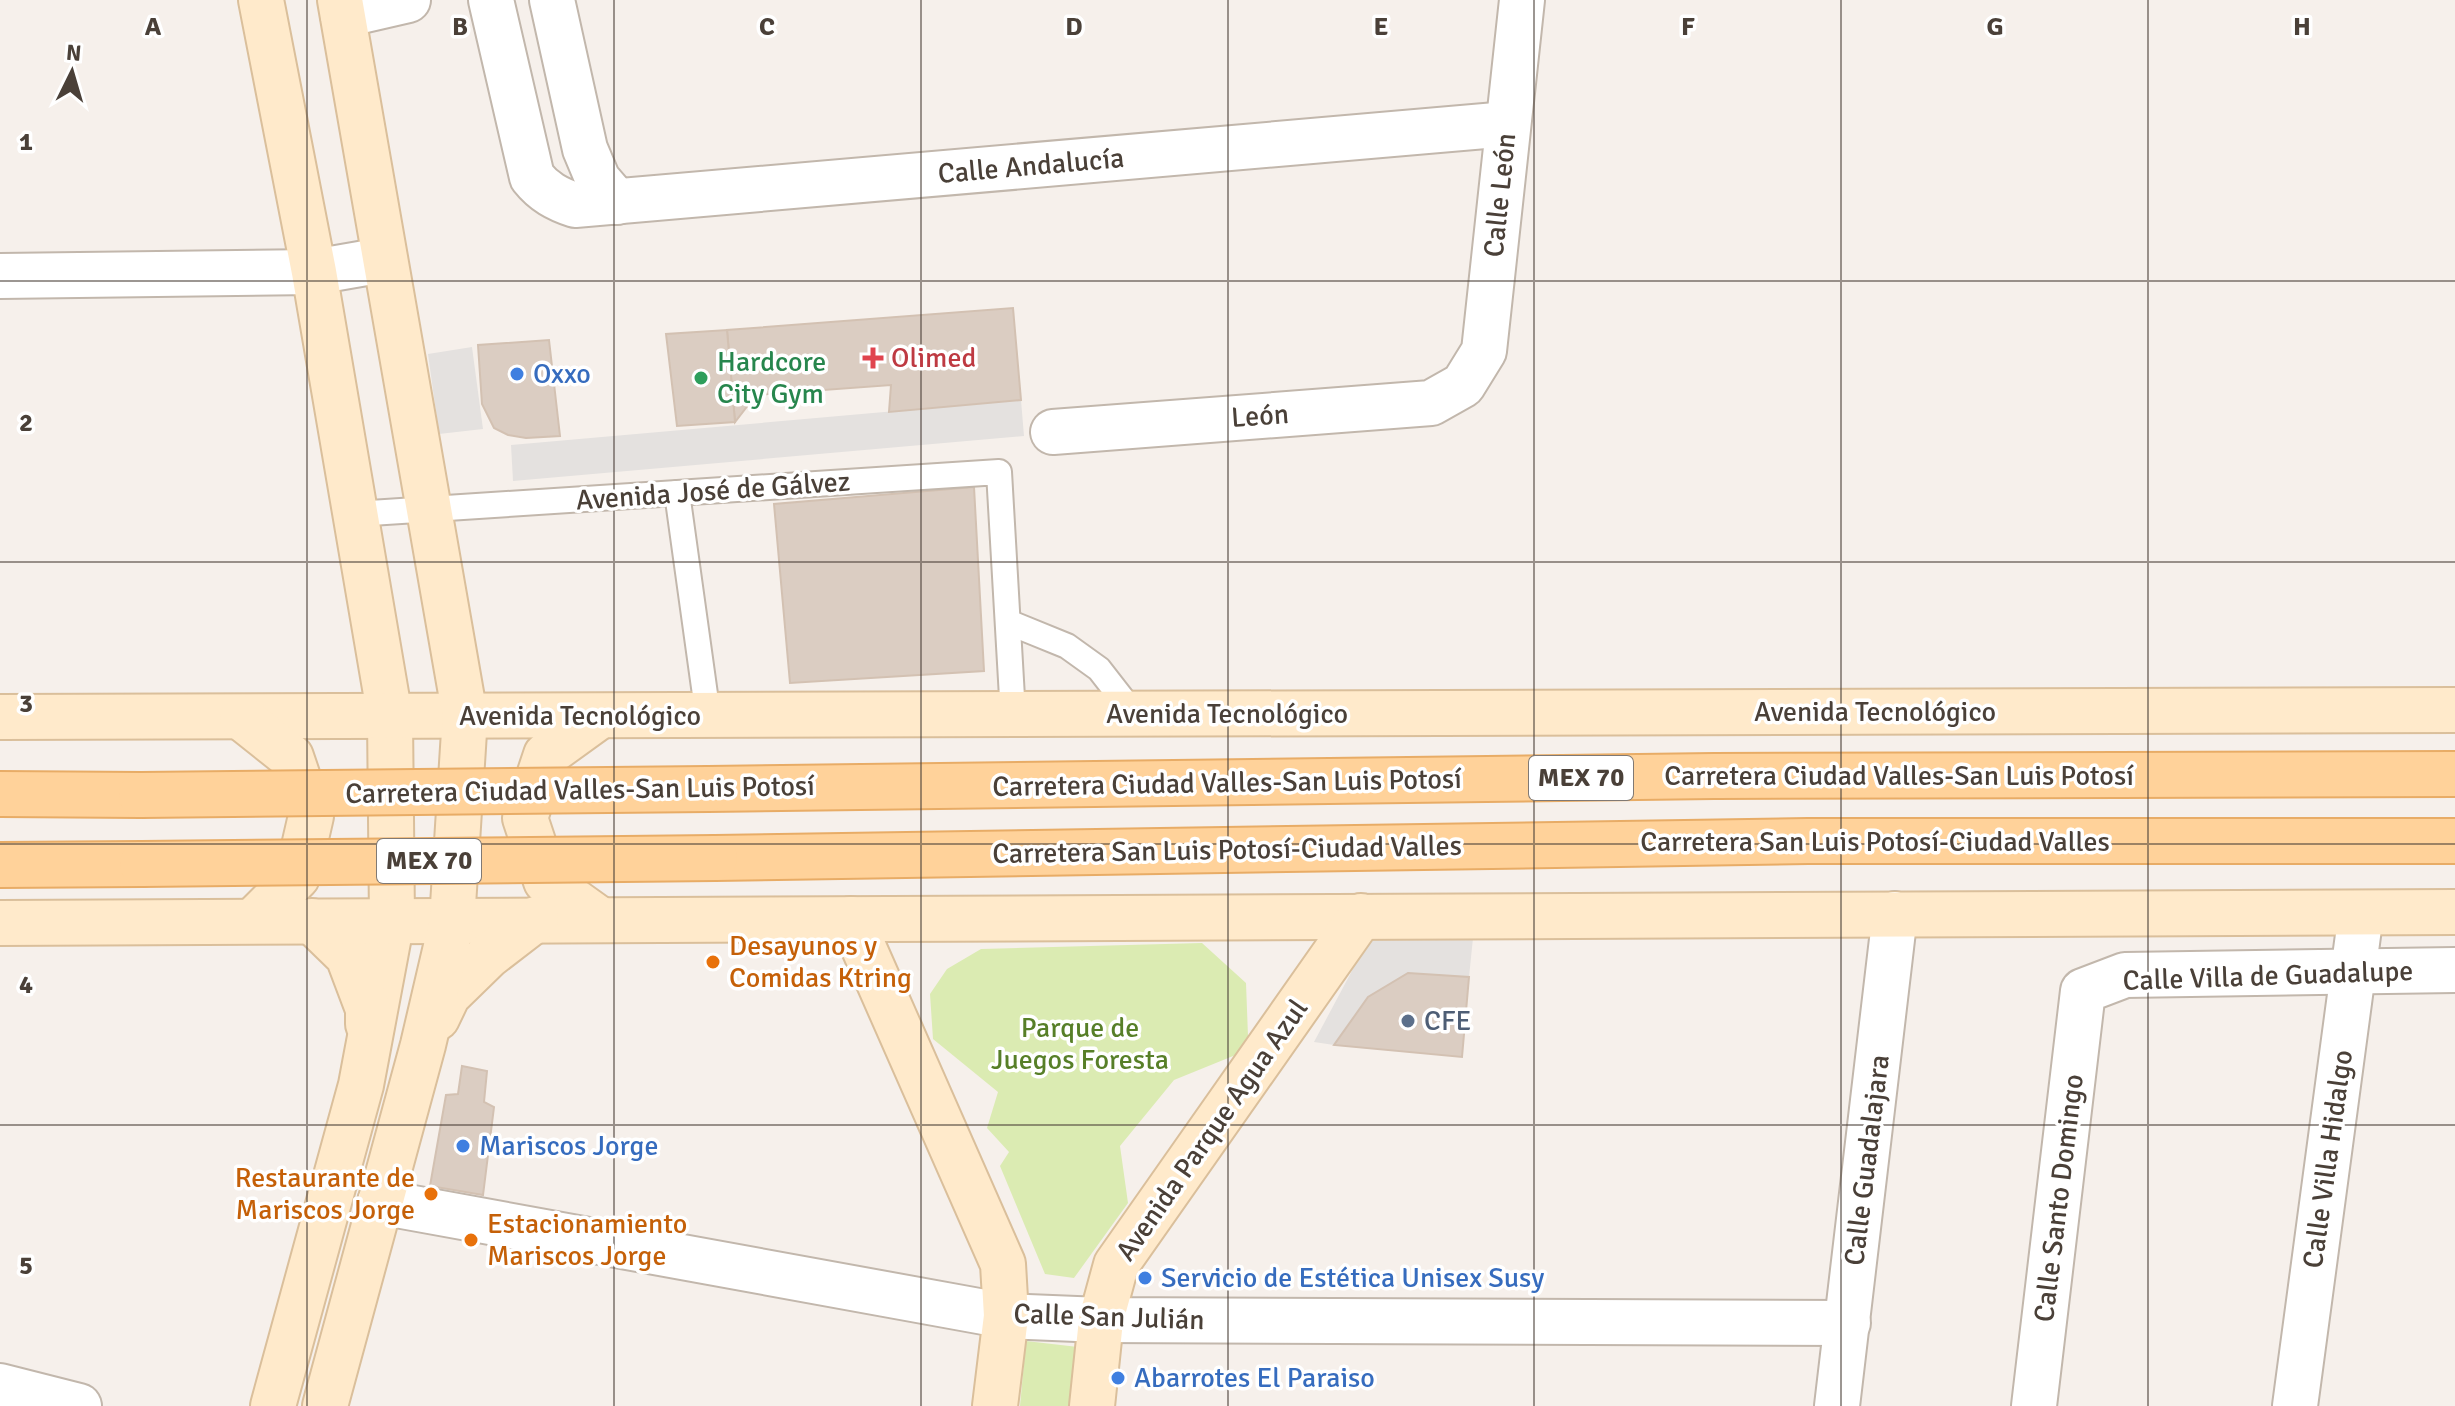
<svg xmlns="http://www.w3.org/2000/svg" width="2455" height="1406" viewBox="0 0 2455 1406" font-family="Signika,sans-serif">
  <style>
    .green { fill: #dbebb2 }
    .parking { fill: #e4e1df }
    .building { fill: #dbcdc2; stroke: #d3c1b2; stroke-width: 2 }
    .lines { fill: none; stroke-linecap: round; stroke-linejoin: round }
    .lane-casing { stroke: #c2b7ac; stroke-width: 28 }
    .street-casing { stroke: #c2b7ac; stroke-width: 48 }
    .secondary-casing { stroke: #dabf9b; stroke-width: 48 }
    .primary-casing { stroke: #e8ac66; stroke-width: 48 }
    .lane { stroke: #fff; stroke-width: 24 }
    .street { stroke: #fff; stroke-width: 44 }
    .secondary { stroke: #ffeacb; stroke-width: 44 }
    .primary { stroke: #ffd29a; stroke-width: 44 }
    .primary-bridge-casing { stroke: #e8ac66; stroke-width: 48; stroke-linecap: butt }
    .primary-bridge { stroke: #ffd29a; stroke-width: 44 }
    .grid { fill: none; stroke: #4a4038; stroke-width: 2; stroke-opacity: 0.55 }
    .health-dot { fill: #e0444e; stroke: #fff; stroke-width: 3 }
    .shop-dot { fill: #3f7fe0; stroke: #fff; stroke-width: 3 }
    .leisure-dot { fill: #2e9e5b; stroke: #fff; stroke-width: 3 }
    .food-dot { fill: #e8710a; stroke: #fff; stroke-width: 3 }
    .service-dot { fill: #5c6f8a; stroke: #fff; stroke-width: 3 }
    .labels { text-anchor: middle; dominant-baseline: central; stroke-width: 7; stroke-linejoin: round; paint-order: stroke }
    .shield { fill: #fff; stroke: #807974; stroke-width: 2 }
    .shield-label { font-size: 26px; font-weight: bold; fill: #4a4038 }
    .street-label { font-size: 28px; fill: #4a4038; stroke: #fff }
    .health-label { font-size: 28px; fill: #be3a42; stroke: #fff; text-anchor: start }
    .leisure-label { font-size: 28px; fill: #27864d; stroke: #fff; text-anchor: start }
    .shop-label { font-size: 28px; fill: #366cbe; stroke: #fff; text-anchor: start }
    .food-label { font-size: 28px; fill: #c56008; stroke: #fff; text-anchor: start }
    .service-label { font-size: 28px; fill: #4e5e75; stroke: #fff; text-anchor: start }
    .park-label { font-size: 28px; fill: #577f28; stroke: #fff }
    .grid-label { font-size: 26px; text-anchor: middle; font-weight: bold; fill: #4a4038; stroke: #fff; stroke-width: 7; stroke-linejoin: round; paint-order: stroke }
  </style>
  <rect width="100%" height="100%" fill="#f6f0eb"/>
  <g class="green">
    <polygon points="1202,943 1246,983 1248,1036 1238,1054 1174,1080 1120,1146 1128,1203 1074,1278 1045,1274 1000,1166 1009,1152 987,1128 998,1092 933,1039 930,994 947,969 981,949"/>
    <polygon points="1026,1341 1078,1347 1072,1406 1020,1406"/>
  </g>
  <g class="parking">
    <polygon points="472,347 483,429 439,434 428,354"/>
    <polygon points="1021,400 1024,436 513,481 511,445"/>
    <polygon points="1370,937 1473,938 1469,977 1407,974 1368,997 1334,1045 1314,1042"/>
  </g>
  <g class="building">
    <polygon points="1013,308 1021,400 889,412 891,385 756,395 735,422 727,330"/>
    <polygon points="727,330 735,422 677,426 666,334"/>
    <polygon points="549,340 560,436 526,438 508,435 494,428 482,404 478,345"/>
    <polygon points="974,487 984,671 790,683 774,504"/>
    <polygon points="1408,973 1469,977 1462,1057 1334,1045 1368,997"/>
    <polygon points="462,1066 487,1071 484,1102 494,1107 483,1195 430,1186 446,1095 458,1094"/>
  </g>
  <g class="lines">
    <defs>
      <g id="lane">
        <polyline points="677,493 708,716"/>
        <polyline points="355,514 999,472 1013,715"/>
        <polyline points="1008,622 1067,646 1099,669 1134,714"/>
      </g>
      <g id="street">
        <path d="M491 0 532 177C544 192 557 199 575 205L1508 124"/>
        <polyline points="552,0 585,149 598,180 617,202"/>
        <polyline points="343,15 408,0"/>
        <polyline points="0,276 314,272 383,260"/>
        <polyline points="1053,432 1431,403 1463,385 1484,351 1522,0"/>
        <polyline points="380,1202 1006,1316 1101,1320 1848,1323"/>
        <polyline points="0,1386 79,1406"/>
        <polyline points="1837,1406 1895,914"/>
        <polyline points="2034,1406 2083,991 2125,975 2455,970"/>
        <polyline points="2295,1406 2361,913"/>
      </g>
      <g id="secondary">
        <polyline points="261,0 314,272 390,717 392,920 361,1085 273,1406"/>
        <polyline points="0,717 2455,710"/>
        <polyline points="242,718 291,757 311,816 297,877 253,921"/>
        <polyline points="599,919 546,881 525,818 546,755 600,716"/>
        <polyline points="851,919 1003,1264 1006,1316 995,1406"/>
        <polyline points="312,921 348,956 368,1009 368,1024"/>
        <polyline points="0,923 2455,912"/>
        <polyline points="437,1018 448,995 488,956 536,919"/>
        <polyline points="325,1406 423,1045 452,921 465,716 340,0"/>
        <polyline points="1092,1406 1101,1320 1116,1265 1361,916"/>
      </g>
      <g id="primary">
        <polyline points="708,789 1714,776 2455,774"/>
        <polyline points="0,794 141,795"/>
        <polyline points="715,858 1808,841 2455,841"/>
        <polyline points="0,865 142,864"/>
      </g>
    </defs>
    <use href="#lane" class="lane-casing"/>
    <use href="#street" class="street-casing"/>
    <use href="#secondary" class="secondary-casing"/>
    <use href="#primary" class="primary-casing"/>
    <use href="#lane" class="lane"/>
    <use href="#street" class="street"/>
    <use href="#secondary" class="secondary"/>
    <use href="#primary" class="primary"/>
    <defs>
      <g id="primary-bridge">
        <polyline points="141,795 708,789"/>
        <polyline points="142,864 715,858"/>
      </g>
    </defs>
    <use href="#primary-bridge" class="primary-bridge-casing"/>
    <use href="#primary-bridge" class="primary-bridge"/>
  </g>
  <path class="grid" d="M307 0V1406M614 0V1406M921 0V1406M1228 0V1406M1534 0V1406M1841 0V1406M2148 0V1406M0 281H2455M0 562H2455M0 844H2455M0 1125H2455"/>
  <path class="health-dot" d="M869 346h8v8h8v8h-8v8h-8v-8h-8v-8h8z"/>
  <g class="shop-dot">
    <circle cx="517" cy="374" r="8"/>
    <circle cx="463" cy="1146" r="8"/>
    <circle cx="1145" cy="1278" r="8"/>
    <circle cx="1118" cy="1378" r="8"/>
  </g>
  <circle class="leisure-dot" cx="701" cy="378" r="8"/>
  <g class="food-dot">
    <circle cx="713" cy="962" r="8"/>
    <circle cx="431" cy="1194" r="8"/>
    <circle cx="471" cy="1240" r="8"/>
  </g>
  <circle class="service-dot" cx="1408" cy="1021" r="8"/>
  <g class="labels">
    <g class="shield">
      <rect x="1529" y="756" width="104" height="44" rx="6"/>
      <rect x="377" y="839" width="104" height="44" rx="6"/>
    </g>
    <g class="shield-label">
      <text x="1581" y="778">MEX 70</text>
      <text x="429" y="861">MEX 70</text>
    </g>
    <g class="street-label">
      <text transform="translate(1031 166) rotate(-5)">Calle Andalucía</text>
      <text transform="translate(1500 195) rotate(-84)">Calle León</text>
      <text transform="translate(1260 416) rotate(-4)">León</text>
      <text transform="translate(713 491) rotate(-4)">Avenida José de Gálvez</text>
      <text x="1875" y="712">Avenida Tecnológico</text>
      <text x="1227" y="714">Avenida Tecnológico</text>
      <text x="580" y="716">Avenida Tecnológico</text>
      <text x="1899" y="776">Carretera Ciudad Valles-San Luis Potosí</text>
      <text transform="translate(1227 783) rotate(-1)">Carretera Ciudad Valles-San Luis Potosí</text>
      <text transform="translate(580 790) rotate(-1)">Carretera Ciudad Valles-San Luis Potosí</text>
      <text x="1875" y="842">Carretera San Luis Potosí-Ciudad Valles</text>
      <text transform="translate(1227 850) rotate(-1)">Carretera San Luis Potosí-Ciudad Valles</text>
      <text transform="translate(2268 976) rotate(-2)">Calle Villa de Guadalupe</text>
      <text transform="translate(1212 1130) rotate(-55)">Avenida Parque Agua Azul</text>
      <text transform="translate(2328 1159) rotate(-82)">Calle Villa Hidalgo</text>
      <text transform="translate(1867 1160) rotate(-83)">Calle Guadalajara</text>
      <text transform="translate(2059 1198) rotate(-83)">Calle Santo Domingo</text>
      <text transform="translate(1109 1317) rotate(2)">Calle San Julián</text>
    </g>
    <g class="health-label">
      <text x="891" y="358">Olimed</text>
    </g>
    <g class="leisure-label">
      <text x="717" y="362">Hardcore<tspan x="717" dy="32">City Gym</tspan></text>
    </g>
    <g class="shop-label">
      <text x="533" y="374">Oxxo</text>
      <text x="479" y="1146">Mariscos Jorge</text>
      <text x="1161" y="1278">Servicio de Estética Unisex Susy</text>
      <text x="1134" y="1378">Abarrotes El Paraiso</text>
    </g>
    <g class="food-label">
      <text x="729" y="946">Desayunos y<tspan x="729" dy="32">Comidas Ktring</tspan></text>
      <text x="415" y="1178" text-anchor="end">Restaurante de<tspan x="415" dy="32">Mariscos Jorge</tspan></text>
      <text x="487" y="1224">Estacionamiento<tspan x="487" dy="32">Mariscos Jorge</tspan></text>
    </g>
    <g class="service-label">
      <text x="1424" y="1021">CFE</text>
    </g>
    <g class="park-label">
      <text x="1080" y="1028">Parque de<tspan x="1080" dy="32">Juegos Foresta</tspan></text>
    </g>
  </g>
  <g class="grid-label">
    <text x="153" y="35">A</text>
    <text x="460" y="35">B</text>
    <text x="767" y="35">C</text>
    <text x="1074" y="35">D</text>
    <text x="1381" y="35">E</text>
    <text x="1688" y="35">F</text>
    <text x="1995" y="35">G</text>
    <text x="2302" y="35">H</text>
    <text x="26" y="150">1</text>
    <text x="26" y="431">2</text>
    <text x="26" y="712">3</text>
    <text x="26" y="993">4</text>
    <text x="26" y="1274">5</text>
  </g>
  <g transform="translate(72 72) rotate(5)" stroke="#ffffff" stroke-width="6" paint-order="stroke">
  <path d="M0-6L14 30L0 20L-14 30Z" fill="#4a4038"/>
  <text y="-12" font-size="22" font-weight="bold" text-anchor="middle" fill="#4a4038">N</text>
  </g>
</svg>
